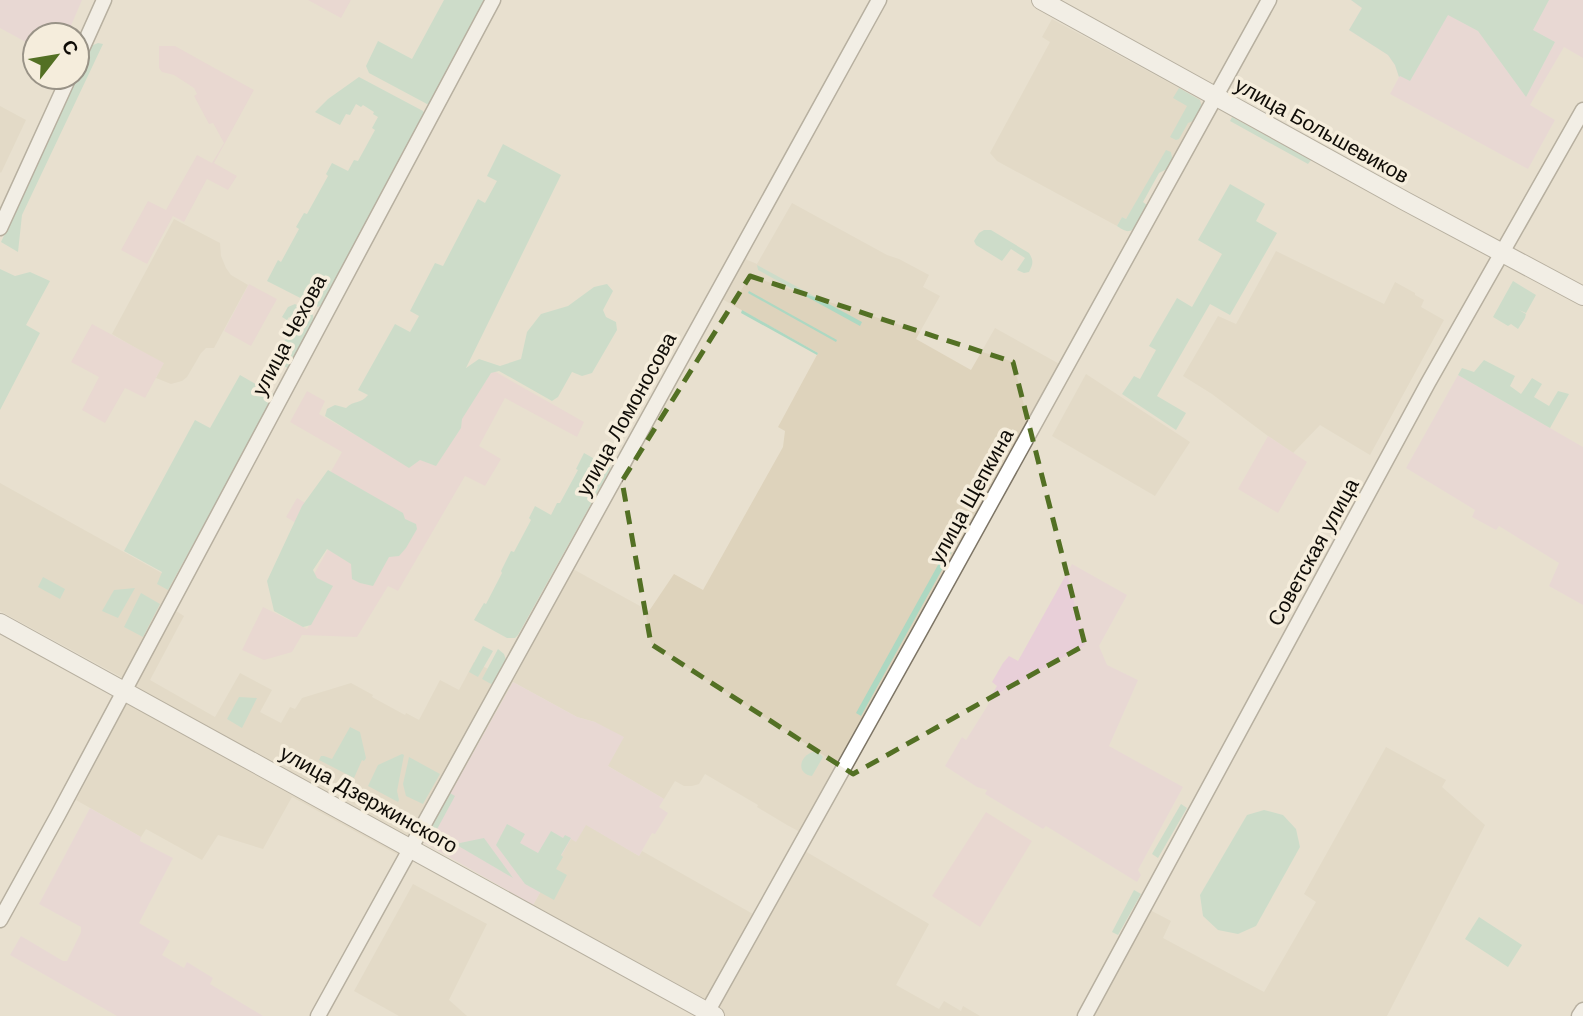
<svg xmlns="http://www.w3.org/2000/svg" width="1583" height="1016" viewBox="0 0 1583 1016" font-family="Arial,sans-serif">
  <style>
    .built { fill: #ded3bc }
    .industrial { fill: #eacfd2 }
    .education { fill: #e8cfd8 }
    .green { fill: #add8c2 }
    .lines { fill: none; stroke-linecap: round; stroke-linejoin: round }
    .minor-casing { stroke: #7d7566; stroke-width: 17 }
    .major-casing { stroke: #7d7566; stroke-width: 20 }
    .minor { stroke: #fff; stroke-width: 14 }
    .major { stroke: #fff; stroke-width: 18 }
    .marked { fill: none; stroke: #537024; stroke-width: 5; stroke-dasharray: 14 9; stroke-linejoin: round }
    .labels { text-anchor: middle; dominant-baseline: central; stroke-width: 7; stroke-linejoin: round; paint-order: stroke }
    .street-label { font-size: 21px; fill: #0f0c07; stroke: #f5eddc }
  </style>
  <rect width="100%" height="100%" fill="#e8e0cf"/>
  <g class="built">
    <polygon points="1052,19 1179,88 1200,100 1202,104 1202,109 1173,162 1171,152 1126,219 1122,217 1117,226 997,161 990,153 1050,42 1042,37"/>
    <polygon points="0,106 26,120 1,173 0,172"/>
    <polygon points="792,203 887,255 899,259 929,275 923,287 940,296 916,339 971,370 995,328 1063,366 802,833 787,825 757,807 758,805 705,774 699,784 692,786 684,786 675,781 664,799 608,766 595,722 577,717 513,682 411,862 292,797 263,849 218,835 202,860 146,829 141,837 76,800 125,707 134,684 0,611 0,483 185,586 173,609 184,616 150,680 215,717 240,673 272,690 260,712 281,723 290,707 295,709 302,698 351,683 373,695 372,697 405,715 406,713 419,720 440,680 459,690 474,662 513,681 573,569 649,611 674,574 703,590 783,447 785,431 778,427 818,353 722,299 745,259 757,264"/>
    <polygon points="174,219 220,243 221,256 226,268 231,275 248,285 214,348 206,348 201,353 187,377 182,381 171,384 156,378 163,364 112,334"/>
    <polygon points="1276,251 1384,304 1395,282 1415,293 1415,295 1424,300 1421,307 1444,320 1370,455 1320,425 1293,453 1268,436 1212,394 1183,376 1218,316 1236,324"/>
    <polygon points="1086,374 1190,442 1155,496 1052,436"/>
    <polygon points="1386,747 1446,780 1442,787 1485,825 1387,1016 1091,1016 1150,910 1171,921 1163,938 1264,992 1316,902 1304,894"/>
    <polygon points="586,824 639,856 642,851 767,922 805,851 929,924 896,985 939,1009 944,1001 961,1011 963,1006 980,1016 716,1016 719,1009 533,905 571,838"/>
    <polygon points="413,884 487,924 449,1000 467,1016 399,1016 354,991"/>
  </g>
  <g class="industrial">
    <polygon points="308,0 351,0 341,18"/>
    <polygon points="159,46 175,46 254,90 214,163 237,176 228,190 207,179 184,222 173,216 147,264 121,250 148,201 166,210 197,155 212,163 224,143 213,123 209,124 194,96 197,94 194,88 174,75 162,72 159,68"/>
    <polygon points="249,284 277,299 251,346 224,331"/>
    <polygon points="92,324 164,363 145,398 125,388 105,423 82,410 99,377 71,362"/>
    <polygon points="487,367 584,422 577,437 505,398 479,446 501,459 485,486 465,476 398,591 388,586 357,637 302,635 292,652 264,660 242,650 263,607 307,629 331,587 313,576 331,544 286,517 297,498 380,548 329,475 342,452 290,422 307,391 325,401 319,414 408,465"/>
    <polygon points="1268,436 1307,462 1278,513 1238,489"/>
    <polygon points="986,812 1032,841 980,927 932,896"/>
  </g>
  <g class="education">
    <polygon points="0,0 82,0 67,35 35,35 35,47 0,28"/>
    <polygon points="1351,0 1583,0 1583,58 1564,47 1530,105 1555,120 1528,169 1390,94 1399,77 1395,65 1388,55 1349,30 1362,8"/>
    <polygon points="1458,375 1583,447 1583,605 1549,586 1559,563 1499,526 1496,530 1472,517 1475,510 1406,468"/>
    <polygon points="1072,564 1127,595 1099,646 1107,665 1138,680 1109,746 1183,787 1138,870 1141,875 1137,882 1046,826 1043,829 985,794 987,790 977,787 945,766 962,737 966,740 991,700 990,698 997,686 992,682 1003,663 1009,656 1018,661"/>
    <polygon points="513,682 577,717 595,722 624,737 608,766 664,799 659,807 668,813 655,834 652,833 639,856 586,825 576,842 571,839 533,905 423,842"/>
    <polygon points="90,808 141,837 140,841 173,858 139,923 170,941 162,955 184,968 187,962 213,978 210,984 263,1016 117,1016 10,955 21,936 63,961 67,961 81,932 81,927 39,904"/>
  </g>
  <g class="green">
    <polygon points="444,0 488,0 433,102 427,104 369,73 366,66 378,41 412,59"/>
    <polygon points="1351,0 1549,0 1533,30 1555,42 1526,97 1478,31 1448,15 1410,81 1400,76 1399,77 1395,65 1388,55 1349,30 1362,8"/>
    <polygon points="98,43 103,44 22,215 18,252 1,242 91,46"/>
    <polygon points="359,77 423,111 425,116 325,303 318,307 267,281 278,260 281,262 299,229 296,227 304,213 307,214 328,176 326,174 332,163 348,171 354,160 358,161 375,130 372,128 378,117 373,114 374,112 363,105 361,107 356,104 350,115 346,114 340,125 315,112 328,99"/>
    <polygon points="1179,88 1200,100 1202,109 1196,120 1188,123 1179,139 1176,140 1170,137 1187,106 1173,98"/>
    <polygon points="1232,117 1311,160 1308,164 1230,121"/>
    <path d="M503 144 561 175 466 368 479 359 500 366 521 359 527 332 541 314 568 306 594 287 607 284 613 291 603 310 606 317 616 322 617 330 592 373 582 376 572 372 558 397 552 401 499 371 491 373 462 419 461 428 436 466 420 460 409 468 325 416 327 409 335 405 346 408C354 400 361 404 368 395L358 390 395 324 410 332 419 316 410 311 435 263 443 266 478 199 485 203 497 181 487 176Z"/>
    <path d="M1166 150 1171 152 1173 162 1169 168 1159 173 1143 202 1148 206C1144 212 1138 231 1129 231 1126 232 1120 228 1117 226L1122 217 1126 219Z"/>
    <polygon points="1230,184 1265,204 1256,221 1277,233 1230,315 1210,304 1157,396 1186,413 1176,430 1122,394 1134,376 1140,379 1156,350 1149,346 1177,298 1192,307 1222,254 1198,240"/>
    <path d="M984 230H991L1029 253C1034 261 1033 264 1029 272L1024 273 1017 270 1025 258 1011 249 1002 261 976 245 974 241 979 233Z"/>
    <polygon points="757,265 862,322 860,326 758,270"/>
    <polygon points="0,269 15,276 30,272 50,281 26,325 40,333 0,410"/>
    <polygon points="1513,281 1536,295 1526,313 1519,310 1526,314 1525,318 1518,329 1511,324 1508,326 1493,317"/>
    <polygon points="749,291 837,340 836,342 748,293"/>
    <polygon points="295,304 313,315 314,322 289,369 277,362 282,354 279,352 279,350 295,324 293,322 294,320 289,317 287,320 282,317 288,307"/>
    <polygon points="742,310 818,353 817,355 741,313"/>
    <polygon points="1484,360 1515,376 1510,386 1521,394 1532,378 1542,384 1534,397 1549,406 1558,391 1569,394 1550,428 1458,375 1462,368 1474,372"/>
    <polygon points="240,375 275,395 168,590 157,584 162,572 124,551 195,420 210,428"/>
    <polygon points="584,453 611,468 518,635 515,638 507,638 474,620 484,603 486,604 502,573 501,571 511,551 514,552 531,520 529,518 535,506 551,515 557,503 560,503 578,470 576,469"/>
    <polygon points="328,470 403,513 405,519 416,524 417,529 406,548 399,556 389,557 373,586 360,583 352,579 351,564 327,549 313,570 317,578 333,586 311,625 303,627 274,611 267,581 302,506"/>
    <polygon points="954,536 959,539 861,716 856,713"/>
    <polygon points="43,577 65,589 60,599 38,587"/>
    <polygon points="135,588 118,618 102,611 114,590"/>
    <polygon points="141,593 160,604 143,637 124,627"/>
    <polygon points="483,646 493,651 478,677 469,672"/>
    <polygon points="498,649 504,654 506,660 493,685 482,679"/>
    <polygon points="239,697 257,698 242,728 227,719"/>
    <polygon points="350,727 360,732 366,758 364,761 362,760 354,778 319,760 321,756 324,756 332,759"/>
    <path d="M813 752 819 753 823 757 812 776C796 774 799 756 813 752Z"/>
    <polygon points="402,754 404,755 397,791 399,800 398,802 368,786 378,765"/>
    <polygon points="409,757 440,774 423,804 406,796 403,784"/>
    <polygon points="448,792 455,796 435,833 428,829"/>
    <polygon points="1181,804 1187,808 1158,858 1152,854"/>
    <polygon points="1264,810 1283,815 1296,829 1300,847 1256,926 1238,934 1218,930 1203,916 1200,895 1247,815"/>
    <polygon points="507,824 525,834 520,843 538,853 551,831 563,838 565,835 571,838 561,855 563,857 556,869 567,875 554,900 525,884 496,845"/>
    <polygon points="484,838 513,878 455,844"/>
    <polygon points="1134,890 1141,894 1118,935 1112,932"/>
    <polygon points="1479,917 1522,945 1508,967 1465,939"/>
  </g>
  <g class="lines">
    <defs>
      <g id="minor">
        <polyline points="77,60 104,0"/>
        <polyline points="0,228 69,77"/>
        <polyline points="0,920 58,815 493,0"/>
        <polyline points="318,1016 879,0"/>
        <polyline points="705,1016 920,631 1269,0"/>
        <polyline points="1085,1016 1428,383 1583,110"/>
        <polyline points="1579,1016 1583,1010"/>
      </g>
      <g id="major">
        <polyline points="1041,0 1405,201 1583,296"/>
        <polyline points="0,623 715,1016"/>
      </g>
    </defs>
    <use href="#minor" class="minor-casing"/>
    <use href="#major" class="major-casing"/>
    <use href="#minor" class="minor"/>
    <use href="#major" class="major"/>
  </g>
  <path d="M0 0H1583V1016H0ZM750 276 1013 362 1085 645 853 774 651 644 622 481Z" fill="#e8e0cf" fill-opacity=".55" fill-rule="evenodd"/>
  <path class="marked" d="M750 276 1013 362 1085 645 853 774 651 644 622 481Z"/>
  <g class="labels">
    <g class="street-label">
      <text transform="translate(1322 130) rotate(29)">улица Большевиков</text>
      <text transform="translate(289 335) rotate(-62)">улица Чехова</text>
      <text transform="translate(626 414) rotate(-61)">улица Ломоносова</text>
      <text transform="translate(971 496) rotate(-61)">улица Щепкина</text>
      <text transform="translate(1313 552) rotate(-61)">Советская улица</text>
      <text transform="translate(369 799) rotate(29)">улица Дзержинского</text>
    </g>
  </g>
  <g transform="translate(56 56) rotate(59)"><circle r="33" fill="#f5eddc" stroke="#999387" stroke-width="2"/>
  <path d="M0-5L12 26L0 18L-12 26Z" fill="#537024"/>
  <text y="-10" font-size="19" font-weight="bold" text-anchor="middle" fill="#0f0c07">С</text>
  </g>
</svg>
